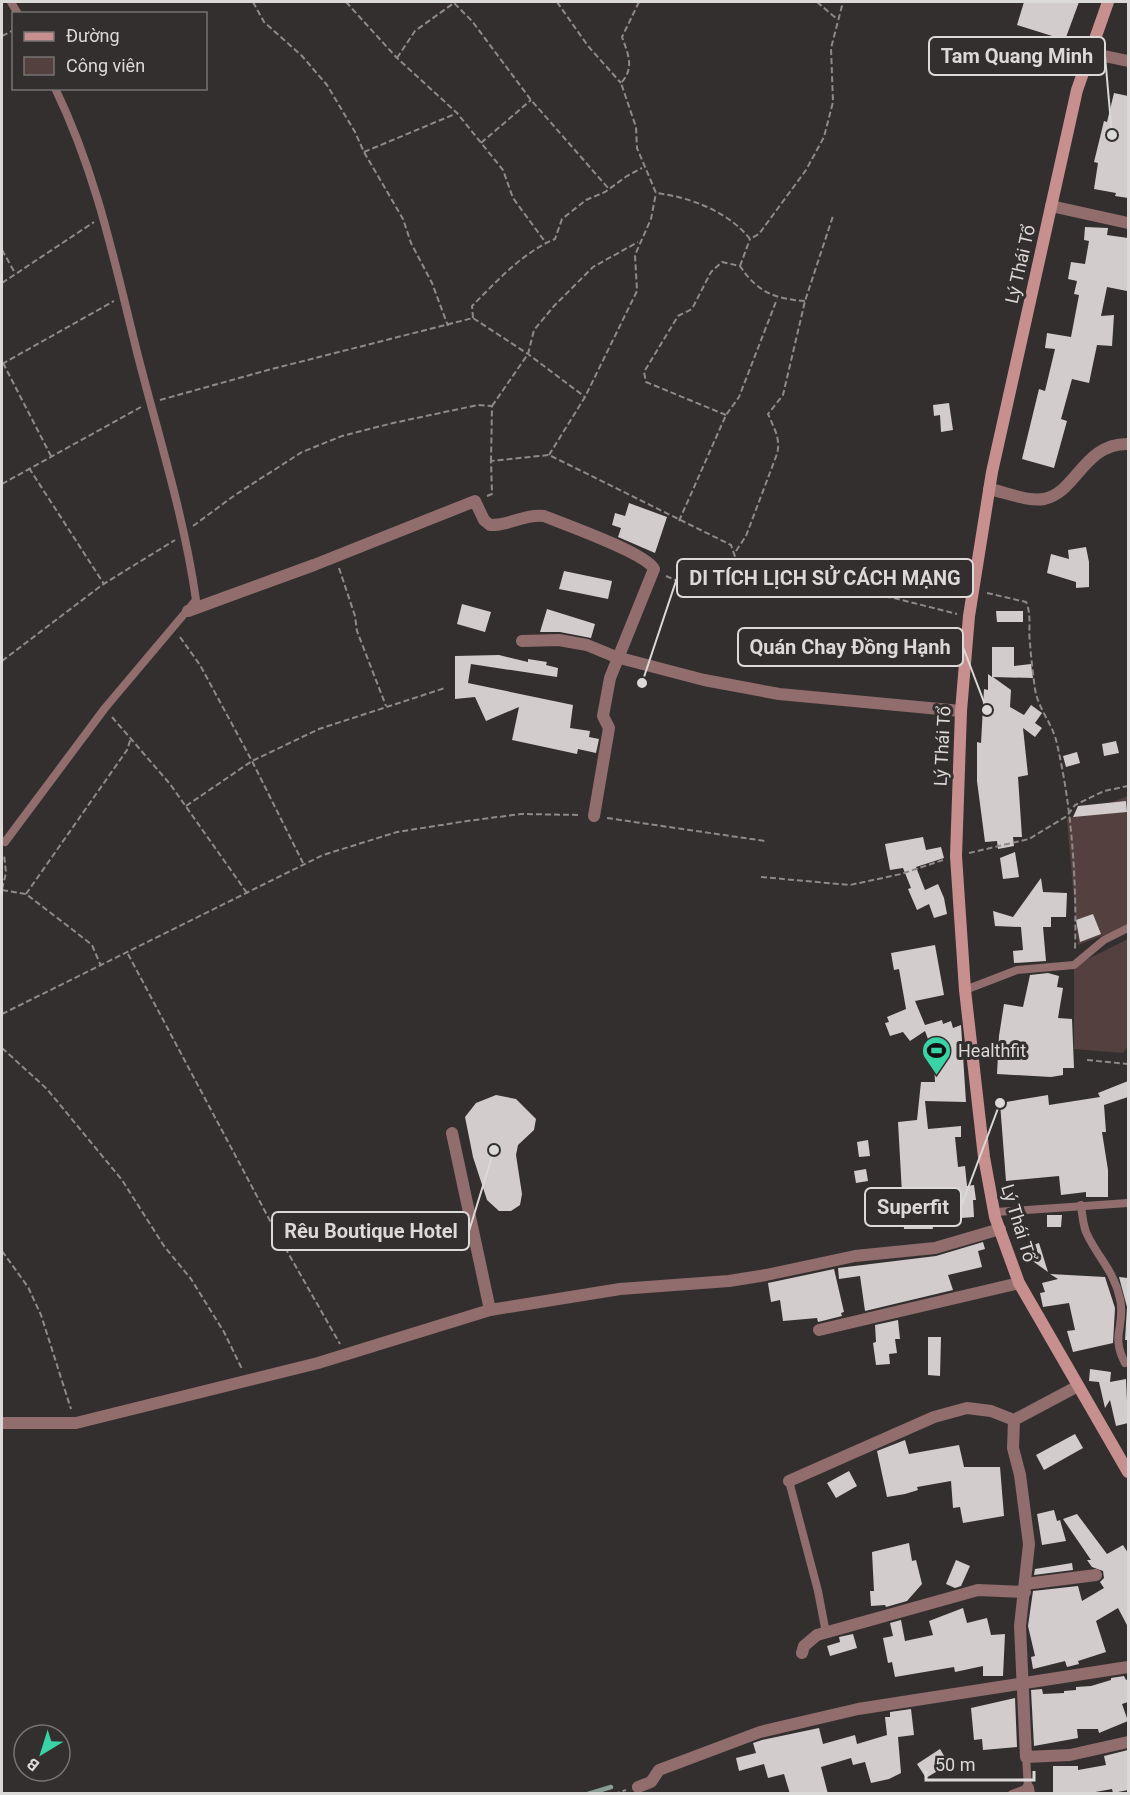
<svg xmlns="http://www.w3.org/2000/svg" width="1130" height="1795" viewBox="0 0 1130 1795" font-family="Roboto,sans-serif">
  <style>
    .green { fill: #53403f }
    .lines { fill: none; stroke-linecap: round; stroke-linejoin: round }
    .stream { stroke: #889d94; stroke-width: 4.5 }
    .building { fill: #d2cccc }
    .path { stroke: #8e8a8a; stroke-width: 2; stroke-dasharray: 6 3; stroke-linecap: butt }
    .lane { stroke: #916d6d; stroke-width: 8 }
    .street { stroke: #916d6d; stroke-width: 12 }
    .secondary { stroke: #c78f8e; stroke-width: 12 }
    .labels { text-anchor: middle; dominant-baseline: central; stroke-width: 6; stroke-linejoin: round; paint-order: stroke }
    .street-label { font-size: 18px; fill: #dcd9d9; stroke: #342f2f }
    .poi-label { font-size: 18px; fill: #dcd9d9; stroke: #342f2f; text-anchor: start }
    .leader { fill: none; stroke: #dcd9d9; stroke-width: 2 }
    .callout-dot { fill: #dcd9d9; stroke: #342f2f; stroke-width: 2 }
    .callout { fill: #342f2f; stroke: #dcd9d9; stroke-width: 2 }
    .callout-label { font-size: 20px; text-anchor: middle; font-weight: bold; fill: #dcd9d9 }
  </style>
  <rect width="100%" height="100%" fill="#342f2f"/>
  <g class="green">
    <polygon points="1128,796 1128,926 1078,945 1067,819"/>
    <polygon points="1128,939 1128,1046 1123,1053 1074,1049 1074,966"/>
  </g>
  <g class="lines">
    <polyline class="stream" points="588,1794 611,1787"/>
  </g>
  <g class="building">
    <polygon points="1024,2 1079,2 1065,40 1017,25"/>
    <polygon points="1114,93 1128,96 1128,198 1115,196 1116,193 1094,189 1098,163 1094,162 1104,121 1107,122"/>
    <polygon points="1085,227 1108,228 1107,235 1128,238 1128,283 1127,291 1107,287 1101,316 1114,315 1112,346 1097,345 1089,383 1072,379 1061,419 1067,421 1054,468 1022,459 1039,389 1045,391 1055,349 1045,348 1047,333 1071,337 1079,295 1074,294 1077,281 1068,279 1071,262 1085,264 1089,241 1084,240"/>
    <polygon points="949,403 953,430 941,432 940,415 934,416 933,405"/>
    <polygon points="629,503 667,517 655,553 618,537 621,528 612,525 615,513 625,516"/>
    <polygon points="1086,547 1089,562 1089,587 1076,588 1076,582 1047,573 1051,554 1069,559 1068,550"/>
    <polygon points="564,571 612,581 608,599 559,589"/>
    <polygon points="462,604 491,612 485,632 457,624"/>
    <polygon points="547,609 595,624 591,638 560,632 540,632"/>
    <polygon points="996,611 1023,611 1023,622 997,622"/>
    <polygon points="992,647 1014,647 1014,666 1031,664 1033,678 993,677 1011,690 1010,707 1024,715 1031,705 1042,713 1035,723 1042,728 1035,737 1023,728 1028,775 1018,777 1022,837 1013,837 1014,846 998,849 997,841 985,842 977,781 977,742 981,743 984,689 988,690 988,674 992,677"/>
    <polygon points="499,655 528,662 528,659 547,662 546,665 558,668 557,677 471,664 468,683 573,705 570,728 590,731 589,737 599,739 596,753 578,749 577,754 512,740 519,707 486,721 475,697 455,699 455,656"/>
    <polygon points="1116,741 1119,753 1104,756 1102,744"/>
    <polygon points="1077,752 1080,763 1066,767 1063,756"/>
    <polygon points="1126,801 1127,812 1073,817 1078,806"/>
    <polygon points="923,837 926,850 941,847 944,858 916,867 925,890 938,884 944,898 947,914 934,918 929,904 917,910 908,889 911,888 903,868 890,870 885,844"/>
    <polygon points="1015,852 1019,877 1003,879 1000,858"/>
    <polygon points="1041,878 1043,892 1067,893 1066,917 1051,917 1051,927 1043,927 1046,961 1014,963 1013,951 1023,950 1021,927 995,926 993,911 1013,917"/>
    <polygon points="1093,914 1101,934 1080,942 1076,920"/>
    <polygon points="935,945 944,995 915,1001 925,1025 942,1020 943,1024 951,1021 953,1028 961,1025 966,1102 925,1101 928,1129 961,1126 961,1137 955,1137 958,1167 965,1166 967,1186 974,1185 976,1200 973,1200 974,1217 961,1218 960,1209 931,1213 933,1229 904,1229 898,1122 917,1120 921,1082 935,1082 933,1038 928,1039 925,1031 910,1041 903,1032 890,1036 885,1023 889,1022 887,1017 906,1009 899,969 894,970 891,953"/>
    <polygon points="1048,973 1059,976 1057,987 1063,988 1058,1018 1072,1019 1074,1068 1063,1068 1063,1075 1051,1077 997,1074 999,1036 1004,1004 1023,1007 1030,975"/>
    <polygon points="1128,1081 1128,1097 1104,1105 1106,1132 1102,1132 1108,1170 1108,1197 1086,1197 1086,1192 1061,1195 1059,1176 1006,1181 1000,1103 1048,1095 1049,1105 1100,1097 1098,1093"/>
    <polygon points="496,1095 516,1099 536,1119 534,1130 518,1145 516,1155 522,1194 520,1205 511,1211 499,1211 487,1200 473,1157 465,1117 476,1103"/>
    <polygon points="868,1140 870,1156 859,1157 857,1142"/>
    <polygon points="866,1169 868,1181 856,1183 854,1171"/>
    <polygon points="1047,1215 1062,1215 1061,1227 1047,1227"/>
    <polygon points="983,1242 985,1249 978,1251 982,1267 948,1275 953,1290 865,1311 860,1276 839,1279 838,1268 936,1256"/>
    <polygon points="1039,1243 1048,1272 1027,1257 1024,1248"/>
    <polygon points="834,1269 844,1312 841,1313 842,1316 818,1322 817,1318 783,1321 780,1300 771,1302 768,1283"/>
    <polygon points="1050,1274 1105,1277 1115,1308 1113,1343 1073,1352 1067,1331 1075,1330 1069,1303 1043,1307 1040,1293 1045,1292 1042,1283 1058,1279"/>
    <polygon points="1119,1277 1128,1278 1128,1340 1125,1340 1127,1307"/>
    <polygon points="898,1320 900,1339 895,1339 897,1353 889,1354 890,1364 876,1365 873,1343 876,1342 875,1325"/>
    <polygon points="928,1337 941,1337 940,1376 928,1375"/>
    <polygon points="1090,1369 1111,1372 1110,1382 1126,1379 1128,1423 1116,1426 1110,1400 1105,1408 1099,1382 1089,1381"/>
    <polygon points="1075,1434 1083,1448 1044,1470 1036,1455"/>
    <polygon points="905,1440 909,1454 959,1445 964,1467 1000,1467 1004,1516 963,1523 960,1507 953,1508 951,1481 917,1487 918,1490 905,1494 887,1497 877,1451"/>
    <polygon points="849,1471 857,1486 836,1498 827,1483"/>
    <polygon points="1054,1510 1057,1521 1060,1520 1066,1541 1042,1545 1037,1514"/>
    <polygon points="1077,1514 1107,1554 1123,1545 1128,1553 1128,1627 1118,1608 1096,1621 1106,1652 1078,1661 1079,1664 1067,1667 1065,1661 1033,1669 1031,1657 1035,1656 1028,1626 1033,1591 1078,1586 1082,1601 1104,1588 1100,1582 1104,1578 1103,1571 1092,1567 1087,1560 1091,1560 1063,1519"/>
    <polygon points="909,1543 912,1561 916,1560 922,1584 907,1601 886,1607 885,1605 871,1606 870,1591 874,1591 872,1552"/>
    <polygon points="956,1560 970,1566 961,1586 955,1588 946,1584"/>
    <polygon points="1072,1563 1073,1570 1034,1575 1035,1569"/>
    <polygon points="963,1608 967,1623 987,1618 991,1635 1005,1634 1003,1676 983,1676 983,1666 955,1672 954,1667 895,1677 892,1662 888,1663 883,1638 893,1636 890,1623 901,1620 905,1641 933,1635 929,1621"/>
    <polygon points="853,1634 857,1648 830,1656 827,1646 840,1642 839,1637"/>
    <polygon points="1124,1676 1126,1680 1128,1679 1128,1702 1122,1704 1128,1721 1099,1733 1098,1729 1077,1729 1078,1738 1034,1746 1031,1690 1042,1689 1043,1694 1064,1693 1064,1691 1076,1690 1076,1687 1091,1686 1111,1680 1111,1678"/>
    <polygon points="1015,1698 1017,1747 983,1750 982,1739 974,1740 971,1708"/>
    <polygon points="911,1709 914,1735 898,1737 901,1773 889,1779 871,1783 865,1762 853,1765 851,1758 821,1767 828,1794 790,1794 784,1774 768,1778 764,1764 739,1771 736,1758 756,1753 753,1743 762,1740 819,1728 823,1744 855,1735 857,1744 887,1735 885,1717 890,1717 890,1712"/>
    <polygon points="940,1749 949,1764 926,1778 917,1764"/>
    <polygon points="1128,1750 1128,1790 1113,1793 1112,1789 1084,1794 1053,1794 1053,1766 1078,1766 1078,1770 1106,1765 1104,1756"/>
  </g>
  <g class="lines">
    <g class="path">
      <polyline points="253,2 264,22 302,56 327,85 355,132 364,152 403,219 411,243 432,283 448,326"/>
      <polyline points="346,2 397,58 457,113 503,170 513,198 546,243"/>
      <polyline points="557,2 588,46 621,83"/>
      <path d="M639 2 622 37C628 54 635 68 621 83L636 127 637 148 656 193C690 197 729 212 750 239L759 234 806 170 824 137 833 102 831 48 843 2"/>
      <polyline points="817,2 837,19"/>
      <polyline points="2,36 14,30"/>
      <polyline points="397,58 415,31 454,3 472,21 531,100 609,189"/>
      <polyline points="481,143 531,100"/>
      <polyline points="364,152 455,114"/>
      <polyline points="2,250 15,273"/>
      <polyline points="740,266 750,239"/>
      <polyline points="2,283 94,222"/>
      <path d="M473 318 472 306C496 282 523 252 555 239L562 219 586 200 605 192 627 176 642 168"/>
      <polyline points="3,363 52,458"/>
      <polyline points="2,364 114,301"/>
      <polyline points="160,400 268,370 473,318 528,354 585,397"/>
      <polyline points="492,406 528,354 534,330 554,306 593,267 638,242"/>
      <path d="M726 415 646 382 644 372 678 316 692 309 711 272 722 262 740 266C757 292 775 299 805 301"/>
      <polyline points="549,455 585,397 637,291 635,255 651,219 656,193"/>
      <polyline points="29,468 104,584"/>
      <polyline points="2,484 141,407"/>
      <polyline points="487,496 492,494 491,461 549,455 731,545 737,562"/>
      <polyline points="679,521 726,415 739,397 777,299"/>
      <polyline points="193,526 235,495 302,452 342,436 393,423 478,405 492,406 491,461"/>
      <path d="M736 551 746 536 777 454C781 439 774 428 768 414L783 395 805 301 833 216"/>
      <polyline points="339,568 355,616 357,631 386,706"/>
      <path d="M666 576 709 595C722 587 726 572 737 562L833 590 894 598 957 614"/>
      <path d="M987 593 1026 602C1032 615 1028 629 1030 643 1031 658 1033 674 1035 689 1038 709 1053 724 1057 744 1072 808 1077 884 1075 950"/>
      <polyline points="180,637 200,665 252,761 303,863"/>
      <polyline points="2,661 102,585 175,540"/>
      <polyline points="112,717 170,784 247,893"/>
      <polyline points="186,806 252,761 319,729 445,688"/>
      <polyline points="607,818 765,841"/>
      <polyline points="969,853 1029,839 1067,816 1075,805 1104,791 1128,786"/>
      <polyline points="761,877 850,885 901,874 943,860"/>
      <polyline points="2,889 6,873 4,854"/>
      <polyline points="2,890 26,894 73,930 92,945 101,966"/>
      <polyline points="26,894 127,750 131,738"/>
      <polyline points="128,954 275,1230 340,1344"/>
      <polyline points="2,1014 323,855 397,832 467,821 521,814 581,815"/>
      <polyline points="2,1048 47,1089 122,1180 164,1246 191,1279 224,1332 242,1369"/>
      <polyline points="1087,1060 1128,1064"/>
      <polyline points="2,1251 28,1287 41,1315 71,1409"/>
      <polyline points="614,1794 626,1790"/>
    </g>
    <g class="lane">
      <polyline points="11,2 18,14"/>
      <path d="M5 842 105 708 196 600C184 515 158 435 137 352 114 260 97 175 55 88"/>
      <polyline points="965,990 1017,970 1074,965 1104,940 1128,928"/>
      <path d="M1081 1205C1082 1214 1083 1224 1086 1232 1097 1257 1114 1270 1120 1299 1126 1325 1110 1335 1125 1363"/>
      <polyline points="996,1212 1128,1203"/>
      <polyline points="789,1481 818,1591 826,1633"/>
      <polyline points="1012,1794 1028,1788 1026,1757"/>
    </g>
    <g class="street">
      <polyline points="1090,53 1128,61"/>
      <polyline points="1051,206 1128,223"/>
      <path d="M989 489C1005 492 1028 502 1044 499 1076 493 1084 443 1128 444"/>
      <path d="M188 611 314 565 475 501 484 520 490 525C508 526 524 514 544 516 564 524 646 553 654 569L610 678 603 716 609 728 594 816"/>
      <polyline points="522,641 559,640 587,645 616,657 704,680 779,694 961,711"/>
      <polyline points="452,1133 490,1310"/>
      <polyline points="819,1330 1019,1283"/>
      <polyline points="1014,1420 1013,1448 1020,1475 1029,1544 1020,1626 1026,1757 1070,1755 1128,1742"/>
      <polyline points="2,1423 76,1423 318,1363 490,1310 620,1289 729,1281 766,1275 855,1256 935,1248 1000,1229"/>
      <polyline points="789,1481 934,1417 967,1408 991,1411 1014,1420 1078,1386"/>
      <polyline points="1025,1584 1096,1575"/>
      <polyline points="802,1653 804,1646 817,1635 978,1590 1025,1592"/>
      <polyline points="638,1787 651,1782 659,1770 760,1732 858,1709 1128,1667"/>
      <polyline points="1028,1788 1029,1794"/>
    </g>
    <polyline class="secondary" points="1108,2 1077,90 992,472 969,616 961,711 956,856 965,990 984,1157 995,1217 1019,1283 1128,1472"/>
  </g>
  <defs>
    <symbol id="stadium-pin" viewBox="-11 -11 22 30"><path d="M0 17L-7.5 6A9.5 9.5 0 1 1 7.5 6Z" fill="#39d4a5" stroke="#342f2f"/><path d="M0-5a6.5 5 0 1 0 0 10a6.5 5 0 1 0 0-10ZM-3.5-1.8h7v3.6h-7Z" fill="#111"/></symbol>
  </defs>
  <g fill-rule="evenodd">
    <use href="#stadium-pin" x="920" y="1034" width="33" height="45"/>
  </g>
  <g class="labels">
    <g class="street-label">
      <text transform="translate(1020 264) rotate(-77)">Lý Thái Tổ</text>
      <text transform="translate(942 746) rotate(-87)">Lý Thái Tổ</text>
      <text transform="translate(1019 1223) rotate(73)">Lý Thái Tổ</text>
    </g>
    <g class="poi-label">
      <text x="958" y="1050">Healthfit</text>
    </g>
  </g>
  <path class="leader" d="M1112 135L1105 56M642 683L677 578M987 710L963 647M1000 1103L961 1207M494 1150L469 1231"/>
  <g class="callout-dot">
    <circle cx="1112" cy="135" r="6"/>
    <circle cx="642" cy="683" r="6"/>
    <circle cx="987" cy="710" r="6"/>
    <circle cx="1000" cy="1103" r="6"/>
    <circle cx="494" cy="1150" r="6"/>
  </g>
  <g class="callout">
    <rect x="929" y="37" width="176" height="38" rx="6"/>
    <rect x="677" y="559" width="296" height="38" rx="6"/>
    <rect x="738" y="628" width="225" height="38" rx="6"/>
    <rect x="865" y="1188" width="96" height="38" rx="6"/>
    <rect x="272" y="1212" width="197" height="38" rx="6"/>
  </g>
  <g class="callout-label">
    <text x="1017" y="63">Tam Quang Minh</text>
    <text x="825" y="585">DI TÍCH LỊCH SỬ CÁCH MẠNG</text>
    <text x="850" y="654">Quán Chay Đồng Hạnh</text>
    <text x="913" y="1214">Superfit</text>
    <text x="371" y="1238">Rêu Boutique Hotel</text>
  </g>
  <rect width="1130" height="1795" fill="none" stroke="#dcd9d9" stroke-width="6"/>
  <rect x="12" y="12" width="195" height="78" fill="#342f2f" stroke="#777373" stroke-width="1.5"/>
  <rect x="24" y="32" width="30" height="9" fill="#c78f8e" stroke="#777373" stroke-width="1.5"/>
  <text x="66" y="42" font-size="18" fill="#dcd9d9">Đường</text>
  <rect x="24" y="57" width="30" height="18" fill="#53403f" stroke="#777373" stroke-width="1.5"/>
  <text x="66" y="72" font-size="18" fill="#dcd9d9">Công viên</text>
  <g transform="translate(42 1753) rotate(218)"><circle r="28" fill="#342f2f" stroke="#777373" stroke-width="1.5"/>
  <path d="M0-4.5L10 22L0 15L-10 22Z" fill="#39d4a5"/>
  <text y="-9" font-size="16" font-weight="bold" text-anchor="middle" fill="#dcd9d9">B</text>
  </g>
  <path d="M926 1771v9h108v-9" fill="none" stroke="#dcd9d9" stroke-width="3"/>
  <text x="935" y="1771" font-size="18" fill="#dcd9d9" stroke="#342f2f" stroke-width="4.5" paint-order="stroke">50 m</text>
</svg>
